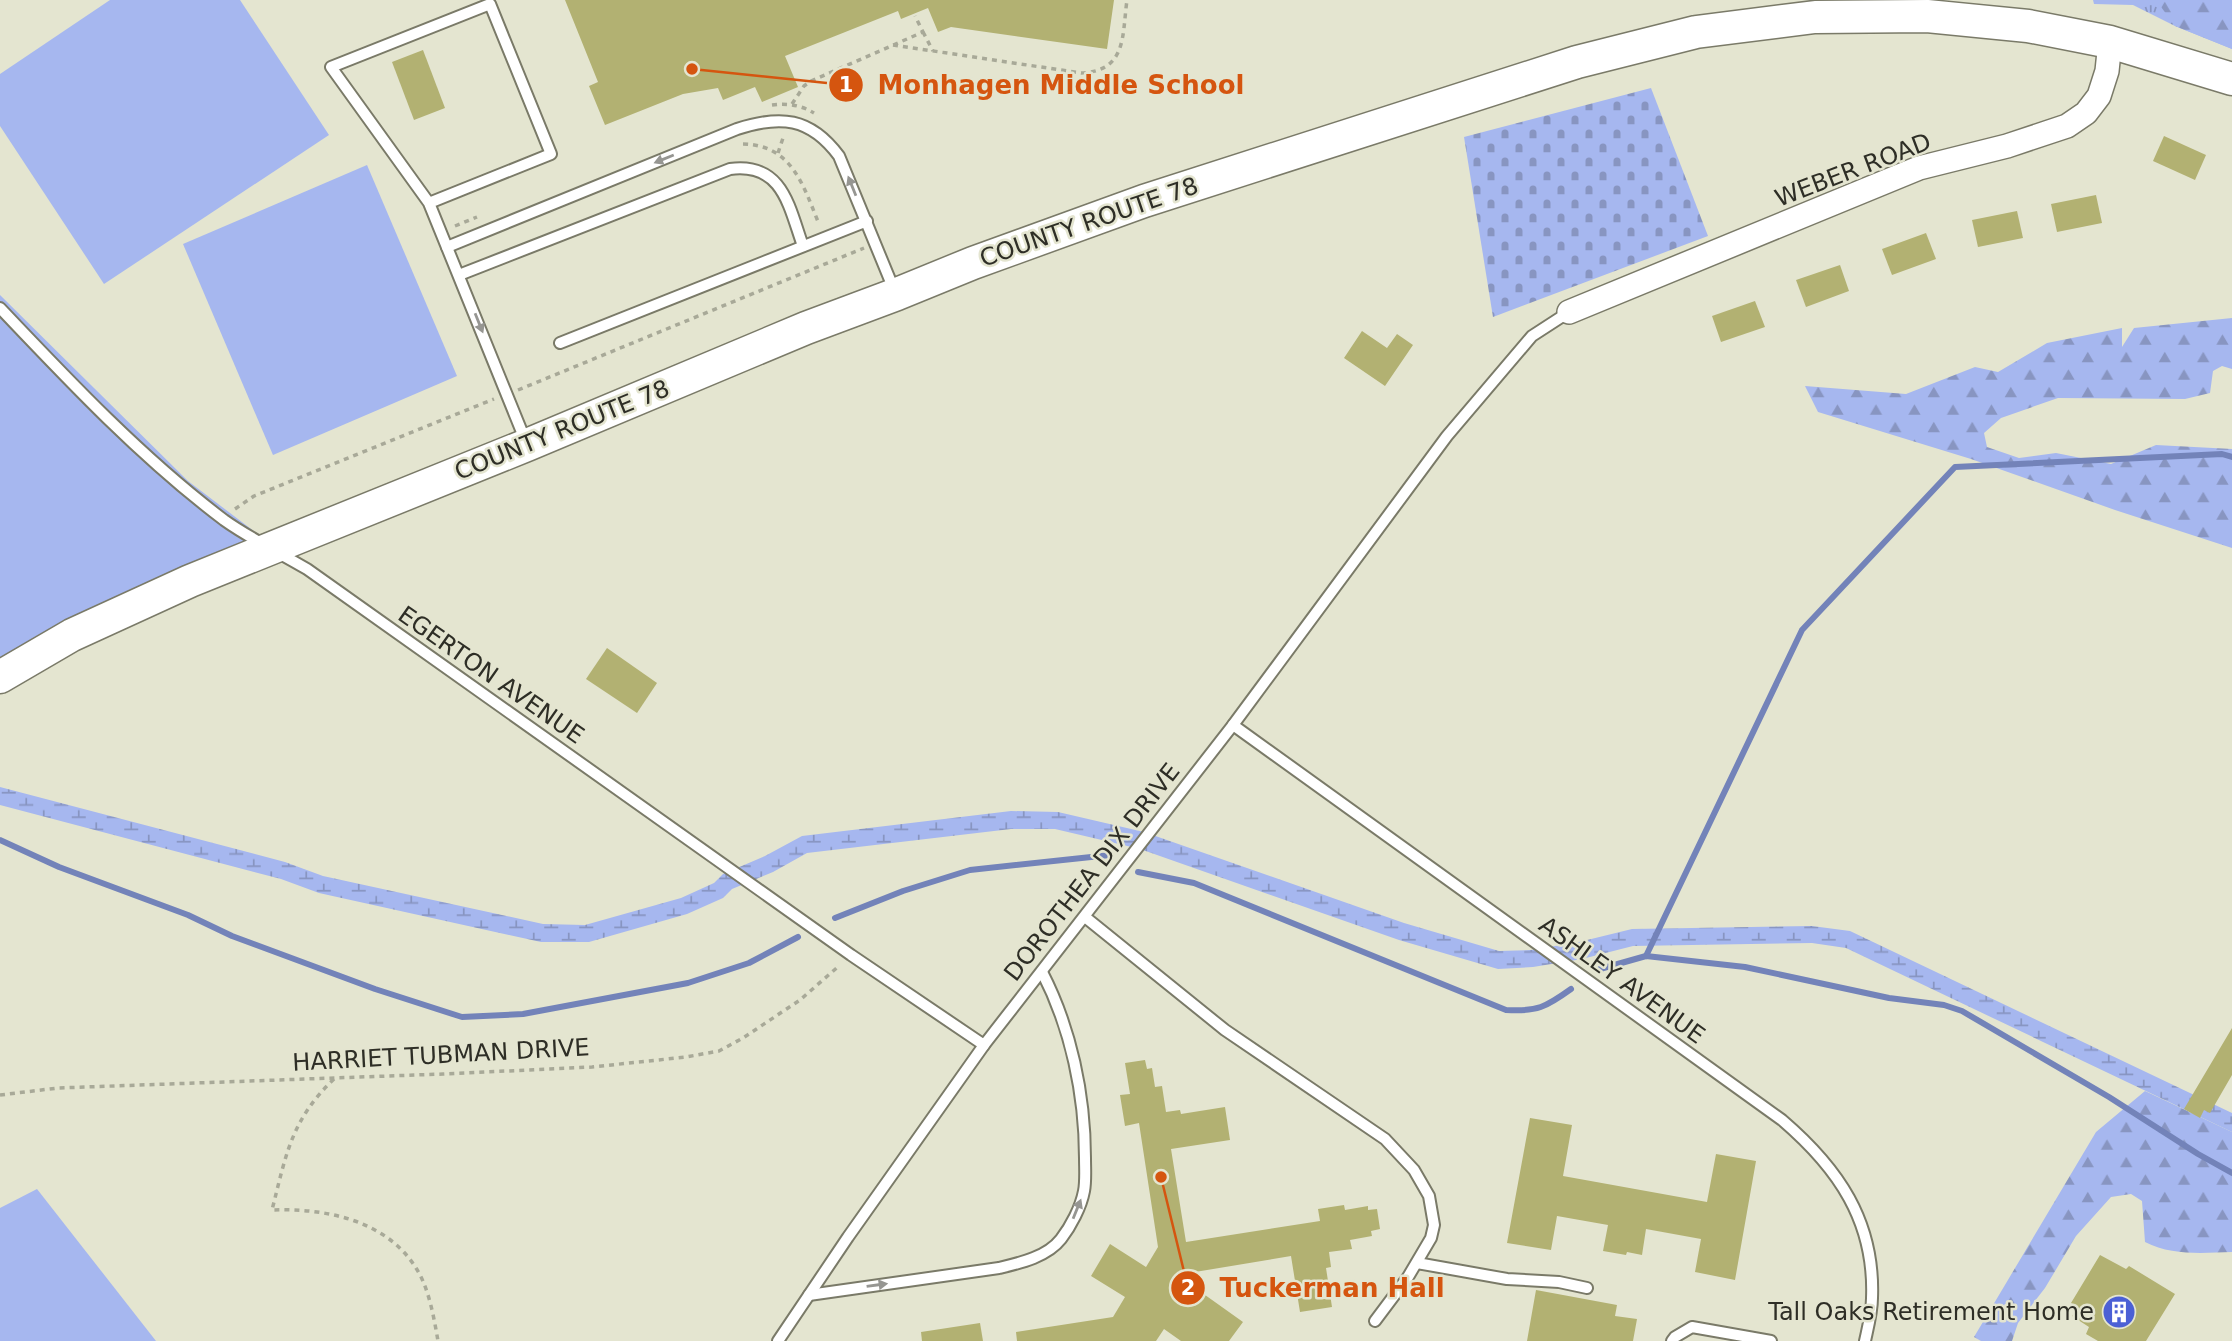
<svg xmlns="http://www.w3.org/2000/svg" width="2232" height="1341" viewBox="0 0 2232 1341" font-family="'DejaVu Sans',sans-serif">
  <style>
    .grass { fill: url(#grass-tufts) }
    .forest { fill: url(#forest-firs) }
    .wetland { fill: url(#wetland-marsh) }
    .cemetery { fill: url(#cemetery-stones) }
    .garden { fill: #a6b7ef }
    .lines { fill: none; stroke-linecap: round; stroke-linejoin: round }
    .stream { stroke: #7383b9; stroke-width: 6 }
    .building { fill: #b2b172 }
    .lane-casing { stroke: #7a7a68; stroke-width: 14 }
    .street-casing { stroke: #7a7a68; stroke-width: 26 }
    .secondary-casing { stroke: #7a7a68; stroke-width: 35 }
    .path { stroke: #a8a998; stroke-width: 3.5; stroke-dasharray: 5 5; stroke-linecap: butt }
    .lane { stroke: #fff; stroke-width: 10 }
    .street { stroke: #fff; stroke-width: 23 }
    .secondary { stroke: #fff; stroke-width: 32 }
    .oneway { fill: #969692 }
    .labels { text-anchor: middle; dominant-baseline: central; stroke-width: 5; stroke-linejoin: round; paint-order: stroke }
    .street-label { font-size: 24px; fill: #2e2e26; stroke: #e4e5d0 }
    .poi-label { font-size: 24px; fill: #2e2e26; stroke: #e4e5d0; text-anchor: end }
    .leader { fill: none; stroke: #d5550f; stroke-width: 2.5 }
    .callout-dot { fill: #d5550f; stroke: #e4e5d0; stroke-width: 2.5 }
    .mark-label { font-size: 21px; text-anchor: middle; font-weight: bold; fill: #fff }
    .callout-label { font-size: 26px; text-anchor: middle; font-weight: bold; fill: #d5550f; stroke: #e4e5d0; stroke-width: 5; stroke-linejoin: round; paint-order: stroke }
  </style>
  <defs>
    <pattern id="grass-tufts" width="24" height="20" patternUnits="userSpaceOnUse" patternTransform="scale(1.75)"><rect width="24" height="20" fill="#a6b7ef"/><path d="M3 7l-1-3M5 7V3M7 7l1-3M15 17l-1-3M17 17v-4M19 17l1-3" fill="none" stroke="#8895c1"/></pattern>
    <pattern id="forest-firs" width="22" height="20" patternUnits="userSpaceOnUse" patternTransform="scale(1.75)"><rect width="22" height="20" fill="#a6b7ef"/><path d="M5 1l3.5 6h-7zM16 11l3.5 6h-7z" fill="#8895c1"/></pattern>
    <pattern id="wetland-marsh" width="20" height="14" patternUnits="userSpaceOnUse" patternTransform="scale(1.75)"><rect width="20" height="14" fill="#a6b7ef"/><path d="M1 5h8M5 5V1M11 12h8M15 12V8" fill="none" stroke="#8895c1"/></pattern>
    <pattern id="cemetery-stones" width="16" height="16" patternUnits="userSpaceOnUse" patternTransform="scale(1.75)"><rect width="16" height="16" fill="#a6b7ef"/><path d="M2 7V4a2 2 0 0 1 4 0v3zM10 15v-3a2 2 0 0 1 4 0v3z" fill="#8895c1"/></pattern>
  </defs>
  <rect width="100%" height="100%" fill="#e4e5d0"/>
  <polygon class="grass" points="2093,0 2232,0 2232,49 2175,26 2133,5 2094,4"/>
  <g class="forest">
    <polygon points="2156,0 2232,0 2232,49 2175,26"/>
    <polygon points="2232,318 2232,369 2222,366 2213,371 2210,393 2185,399 2058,398 2001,418 1984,433 1987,447 2019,458 2056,453 2111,464 2156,445 2232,449 2232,548 2115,510 1971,459 1818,412 1805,386 1906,394 1975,367 1998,372 2047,343 2122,328 2122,347 2134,328"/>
    <path d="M2145 1091 2232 1132V1252C2203 1253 2172 1256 2145 1242L2142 1201 2131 1194 2111 1197 2076 1236 2045 1288 2018 1323 2012 1341H1981L1974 1337 2096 1132Z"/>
  </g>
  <polygon class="wetland" points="0,787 285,862 323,876 543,924 585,925 681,898 714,883 723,874 765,856 802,836 1011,811 1058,812 1144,832 1404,923 1499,951 1531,950 1579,942 1632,929 1812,926 1850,931 2232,1113 2232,1132 1846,948 1812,943 1633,946 1582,959 1533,967 1498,969 1399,940 1140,849 1055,829 1011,829 807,853 773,872 732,889 723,898 687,914 589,942 541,942 319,893 281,879 0,805"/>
  <polygon class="cemetery" points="1651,88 1708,236 1493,317 1464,137"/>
  <g class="garden">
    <polygon points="110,0 240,0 329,135 104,284 0,126 0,74"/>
    <polygon points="367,165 457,376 273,455 183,244"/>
    <polygon points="0,295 188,481 272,545 0,677"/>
    <polygon points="37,1189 156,1341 0,1341 0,1208"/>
  </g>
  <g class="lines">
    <g class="stream">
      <polyline points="0,840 59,867 188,915 232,936 375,989 462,1017 523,1014 688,983 749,963 798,937"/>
      <path d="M1138 872 1194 883 1506 1010C1537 1012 1546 1007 1571 989"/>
      <polyline points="835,918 903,891 970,870 1110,855"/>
      <polyline points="1646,956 1802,630 1955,467 2222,454 2232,457"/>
      <polyline points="1600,969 1646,956 1745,967 1889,998 1944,1005 1962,1011 2109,1097 2198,1154 2232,1173"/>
    </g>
  </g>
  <g class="building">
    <polygon points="565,0 1114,0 1107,49 951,27 938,32 928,8 901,19 898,11 785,56 798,87 762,102 755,87 723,100 718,88 683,94 605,125 589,86 598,82"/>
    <polygon points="423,50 445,108 414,120 392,62"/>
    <polygon points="2164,136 2206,155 2195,180 2153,161"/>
    <polygon points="2096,195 2102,223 2057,232 2051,204"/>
    <polygon points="2017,211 2023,238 1978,247 1972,220"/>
    <polygon points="1926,233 1936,259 1892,275 1882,249"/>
    <polygon points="1840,265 1849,291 1806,307 1796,280"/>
    <polygon points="1755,301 1765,327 1721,342 1712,316"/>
    <polygon points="1362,331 1387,348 1397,334 1413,345 1385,386 1344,358"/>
    <polygon points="607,648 657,683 637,713 586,679"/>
    <polygon points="2232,1028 2232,1075 2210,1113 2204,1110 2200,1118 2184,1109"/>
    <polygon points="1145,1060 1147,1069 1152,1068 1155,1087 1162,1086 1166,1112 1180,1110 1181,1114 1225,1107 1230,1140 1171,1149 1186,1242 1320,1221 1318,1209 1344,1205 1345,1210 1368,1206 1368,1210 1377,1209 1380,1229 1371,1231 1372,1236 1350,1240 1352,1249 1329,1252 1331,1267 1326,1268 1332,1307 1300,1312 1291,1256 1177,1275 1243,1322 1229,1341 1181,1341 1164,1329 1156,1341 1017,1341 1016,1332 1113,1317 1125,1297 1091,1276 1110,1244 1146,1267 1158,1247 1139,1123 1125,1126 1120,1095 1130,1094 1125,1063"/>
    <polygon points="1530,1118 1572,1125 1563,1176 1707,1202 1716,1154 1756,1161 1735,1280 1695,1272 1701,1239 1646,1229 1642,1255 1627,1252 1626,1255 1603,1251 1608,1225 1557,1216 1551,1250 1507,1243"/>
    <polygon points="2100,1255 2126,1269 2129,1266 2175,1294 2146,1341 2098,1341 2086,1334 2089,1327 2072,1316 2078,1307 2071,1303"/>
    <polygon points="1536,1290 1617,1305 1615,1316 1637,1319 1633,1341 1527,1341"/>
    <polygon points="980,1323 983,1341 922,1341 921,1332"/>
  </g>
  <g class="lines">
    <defs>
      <g id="lane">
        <polyline points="429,203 551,154 490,4 331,67 429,203 526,442"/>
        <path d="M447 247 737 129C780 115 810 117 839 156L895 292"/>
        <path d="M459 275 730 169C783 162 789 207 803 246"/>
        <path d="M0 308C71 383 142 458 224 520 249 538 280 553 307 569L851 955 984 1045"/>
        <polyline points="560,343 867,221"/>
        <path d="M1233 725 1782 1120C1838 1168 1875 1221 1872 1298 1872 1312 1868 1327 1865 1341"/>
        <polyline points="1085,917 1225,1030 1385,1139 1414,1170 1429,1196 1434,1225 1431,1238 1408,1277 1375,1321"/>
        <polyline points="1417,1263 1507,1279 1559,1282 1587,1288"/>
        <path d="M809 1295 999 1268C1020 1263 1047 1257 1061 1239 1071 1226 1081 1207 1084 1191 1086 1181 1085 1169 1085 1158 1085 1095 1071 1028 1042 972"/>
        <polyline points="778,1341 848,1237 984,1045 1233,725 1447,436 1532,336 1569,312"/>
        <polyline points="1672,1341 1675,1337 1692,1327 1771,1341"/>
      </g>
      <polyline id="street" points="1569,312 1919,168 2007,146 2067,126 2086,113 2099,96 2107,71 2110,42"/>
      <polyline id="secondary" points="0,677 72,635 190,581 527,445 806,328 897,294 973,263 1144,201 1577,62 1696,32 1815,17 1927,16 2028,26 2110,42 2232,79"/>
    </defs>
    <use href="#lane" class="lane-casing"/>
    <use href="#street" class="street-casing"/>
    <use href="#secondary" class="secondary-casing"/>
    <g class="path">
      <polyline points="923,32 933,51"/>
      <path d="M893 45 1081 73C1127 71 1122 36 1127 0"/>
      <polyline points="792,104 804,86 811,81 923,32 915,16"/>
      <path d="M772 105C787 103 801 105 814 113"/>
      <path d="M743 144C792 145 803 185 819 224"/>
      <polyline points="778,153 784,135"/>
      <polyline points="455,226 477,217"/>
      <polyline points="518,390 864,248"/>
      <polyline points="235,509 254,496 494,399"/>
      <path d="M334 1079C291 1120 286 1155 272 1210 325 1208 386 1220 416 1268 429 1288 434 1318 438 1341"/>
      <polyline points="0,1095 58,1088 443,1074 592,1067 686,1057 719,1051 743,1038 800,1000 840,965"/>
    </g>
    <use href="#lane" class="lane"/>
    <use href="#street" class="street"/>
    <use href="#secondary" class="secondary"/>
  </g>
  <defs><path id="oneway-solid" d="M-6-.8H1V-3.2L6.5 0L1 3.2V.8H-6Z" transform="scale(1.75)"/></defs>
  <g class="oneway">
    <use href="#oneway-solid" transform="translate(664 159) rotate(158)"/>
    <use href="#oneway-solid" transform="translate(852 186) rotate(-112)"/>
    <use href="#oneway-solid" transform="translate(479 323) rotate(68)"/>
    <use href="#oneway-solid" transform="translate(1077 1209) rotate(-68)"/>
    <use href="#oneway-solid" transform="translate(877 1285) rotate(-8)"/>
  </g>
  <defs>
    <symbol id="building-disc" viewBox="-11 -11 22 22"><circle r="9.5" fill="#4b60d5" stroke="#e4e5d0"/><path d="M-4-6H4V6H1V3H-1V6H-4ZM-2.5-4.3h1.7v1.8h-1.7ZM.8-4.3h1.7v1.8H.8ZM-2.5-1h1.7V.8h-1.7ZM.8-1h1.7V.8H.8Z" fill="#fff"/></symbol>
  </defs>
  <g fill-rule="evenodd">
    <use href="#building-disc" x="2100" y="1293" width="38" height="38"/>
  </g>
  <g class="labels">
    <g class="street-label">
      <text transform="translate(1853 170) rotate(-21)">WEBER ROAD</text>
      <text transform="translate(1089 222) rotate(-19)">COUNTY ROUTE 78</text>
      <text transform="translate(562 430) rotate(-22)">COUNTY ROUTE 78</text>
      <text transform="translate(491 675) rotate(35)">EGERTON AVENUE</text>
      <text transform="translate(1092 872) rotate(-52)">DOROTHEA DIX DRIVE</text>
      <text transform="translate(1622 980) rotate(36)">ASHLEY AVENUE</text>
      <text transform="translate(441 1055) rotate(-3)">HARRIET TUBMAN DRIVE</text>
    </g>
    <g class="poi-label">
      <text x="2094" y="1312">Tall Oaks Retirement Home</text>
    </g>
  </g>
  <path class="leader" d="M692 69L846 85M1161 1177L1188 1288"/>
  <g class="callout-dot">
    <circle cx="692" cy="69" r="7"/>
    <circle cx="1161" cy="1177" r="7"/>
    <circle cx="846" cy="85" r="18"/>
    <circle cx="1188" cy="1288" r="18"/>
  </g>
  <g class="mark-label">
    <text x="846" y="92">1</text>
    <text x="1188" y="1295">2</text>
  </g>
  <g class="callout-label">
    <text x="1061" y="94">Monhagen Middle School</text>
    <text x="1332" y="1297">Tuckerman Hall</text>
  </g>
</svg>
